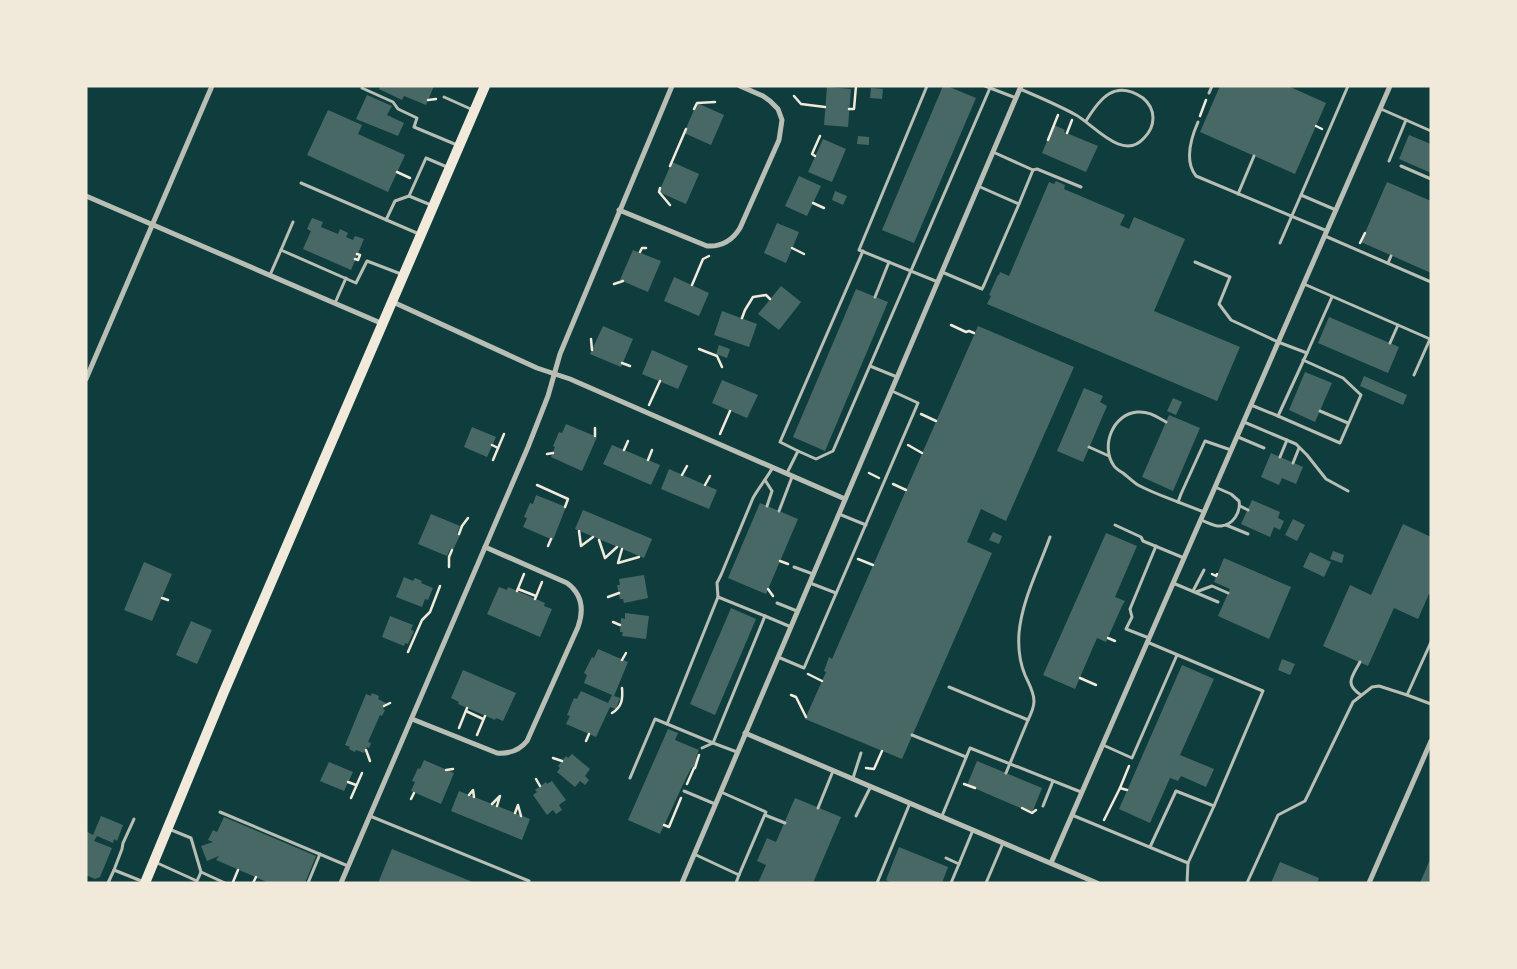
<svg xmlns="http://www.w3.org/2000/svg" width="1517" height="969" viewBox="0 0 1517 969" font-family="Raleway,sans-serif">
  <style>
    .building { fill: #486865 }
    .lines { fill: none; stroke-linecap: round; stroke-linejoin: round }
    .path { stroke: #f1e9da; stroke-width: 2.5 }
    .service { stroke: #b8beb3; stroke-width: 3 }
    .minor { stroke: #b8beb3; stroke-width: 5 }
    .primary { stroke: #f1e9da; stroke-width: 10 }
  </style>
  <rect width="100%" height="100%" fill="#0f3d3e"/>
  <g class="building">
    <polygon points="380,86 434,86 426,105 404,96 402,100 379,89"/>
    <polygon points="943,86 947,86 976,98 914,243 882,230"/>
    <polygon points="1220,86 1288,86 1326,103 1295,174 1200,132"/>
    <polygon points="827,87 851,89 848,127 824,125"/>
    <polygon points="871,88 883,89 882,99 870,98"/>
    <polygon points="367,95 392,106 387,115 404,123 398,136 356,119"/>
    <polygon points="697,103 724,115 711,145 684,133"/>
    <polygon points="328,110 362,125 358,134 405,155 388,192 307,155"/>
    <polygon points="1054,125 1065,130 1064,132 1098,146 1086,172 1042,153"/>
    <polygon points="1409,135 1431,144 1431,173 1399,159"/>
    <polygon points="858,136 869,137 869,145 857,144"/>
    <polygon points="823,139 846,149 832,182 808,172"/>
    <polygon points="672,162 699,174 686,204 659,192"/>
    <polygon points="799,176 821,186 807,216 785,206"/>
    <polygon points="1056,181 1065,185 1064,189 1125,215 1120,225 1129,229 1134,217 1185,239 1154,311 1240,347 1217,401 987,304 991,296 989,295 998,275 999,275 1000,272 1009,276 1049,182 1054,184"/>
    <polygon points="1387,182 1431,201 1431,273 1361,242"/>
    <polygon points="835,191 847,196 843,205 832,200"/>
    <polygon points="312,218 323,222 321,227 338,234 340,229 348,233 346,237 353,240 355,236 364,239 351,270 303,249 311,231 307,229"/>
    <polygon points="777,223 799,232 786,263 764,253"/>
    <polygon points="633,250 661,261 648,292 620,280"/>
    <polygon points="674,277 709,293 699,316 664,301"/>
    <polygon points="781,286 801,302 779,330 758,314"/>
    <polygon points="856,289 888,302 825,451 793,437"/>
    <polygon points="722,311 757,324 749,347 714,335"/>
    <polygon points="1329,317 1399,347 1388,373 1318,343"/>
    <polygon points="603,326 633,339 621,367 590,354"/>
    <polygon points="978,326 1074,367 1006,521 981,509 967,542 992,553 902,759 805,719 826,672 824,671 829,657 832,659"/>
    <polygon points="719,345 730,349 727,358 716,354"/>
    <polygon points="652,350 688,366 678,389 642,374"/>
    <polygon points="1305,372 1332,383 1315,422 1289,410"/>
    <polygon points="1364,376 1407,395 1403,405 1360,386"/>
    <polygon points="722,380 758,395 747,418 712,403"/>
    <polygon points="1084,388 1103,396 1100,402 1107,406 1083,462 1057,451"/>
    <polygon points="1173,398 1182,402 1176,415 1167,411"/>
    <polygon points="1169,415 1200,428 1173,491 1142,477"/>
    <polygon points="566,424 597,437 582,471 551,457 555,447 553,446 559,432 562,433"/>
    <polygon points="472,427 496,437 487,457 464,447"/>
    <polygon points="612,445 660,465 651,485 603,464"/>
    <polygon points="1271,453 1303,467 1296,484 1282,478 1279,485 1261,477"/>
    <polygon points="669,469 717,490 709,509 661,489"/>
    <polygon points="536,495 566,507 553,540 523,527 527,518 524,517 530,503 533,504"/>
    <polygon points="1252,500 1280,512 1278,518 1284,521 1280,530 1274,527 1270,537 1241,524"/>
    <polygon points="760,503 798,519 766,594 728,578"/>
    <polygon points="583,510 652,539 644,558 575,529"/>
    <polygon points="431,514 460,526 457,533 460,535 453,550 450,549 447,556 418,544"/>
    <polygon points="1293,519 1305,525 1297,541 1285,535"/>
    <polygon points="1403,524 1431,537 1431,595 1429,594 1418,619 1394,608 1368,666 1323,646 1350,585 1371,595"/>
    <polygon points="993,532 1002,536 999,544 989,540"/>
    <polygon points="1106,533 1137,546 1115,597 1125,601 1122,606 1106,642 1097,638 1075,689 1043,675"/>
    <polygon points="1333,551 1344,555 1342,563 1330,559"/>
    <polygon points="1310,552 1331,562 1324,577 1303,567"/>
    <polygon points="1224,558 1291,587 1269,639 1218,616 1230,589 1214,582"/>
    <polygon points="144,562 172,574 152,621 124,610"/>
    <polygon points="644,575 648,598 624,603 623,599 620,599 617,585 620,585 619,579"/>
    <polygon points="404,577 413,581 415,578 422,581 421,583 433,588 428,600 425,599 422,607 396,597"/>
    <polygon points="499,587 507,590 508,587 545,603 544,606 552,609 540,637 487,614"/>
    <polygon points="731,608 756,619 715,715 690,704"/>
    <polygon points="625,613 649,616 646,639 622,636 623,632 620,632 621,618 625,619"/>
    <polygon points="390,616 413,625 411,630 414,631 408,644 405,643 404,646 382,637"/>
    <polygon points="191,621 212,630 197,664 176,655"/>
    <polygon points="598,649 628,662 614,696 620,698 616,709 610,707 596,737 566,724 570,716 567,715 574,698 577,699 581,691 608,703 612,695 584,683 587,675 584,673 592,657 594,658"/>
    <polygon points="1282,659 1295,664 1290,675 1278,670"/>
    <polygon points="1182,665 1214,679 1180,755 1214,769 1206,787 1181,776 1178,781 1170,778 1150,823 1119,809"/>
    <polygon points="463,670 516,693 503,721 496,718 495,720 458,704 459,702 451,698"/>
    <polygon points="372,693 379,696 378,699 386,703 383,709 385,710 382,716 380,715 368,742 371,743 369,748 367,747 364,753 356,750 355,752 349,749 350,747 345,745 366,694 371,696"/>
    <polygon points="668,729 678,733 675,740 699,750 696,757 699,758 695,768 692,767 687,776 660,834 628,820"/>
    <polygon points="572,754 590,769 585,776 589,780 585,785 580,781 575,787 557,772 560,768 558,766 566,756 568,758"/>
    <polygon points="424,760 454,773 441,804 411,791 415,782 412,781 418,768 420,769"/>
    <polygon points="977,761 1042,788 1032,813 967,785"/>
    <polygon points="329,762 353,772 344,791 320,781"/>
    <polygon points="552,781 566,800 559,805 562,810 556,814 553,810 547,815 533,795 537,792 535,790 546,782 547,784"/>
    <polygon points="459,791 530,819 522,840 451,811"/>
    <polygon points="795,798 841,817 813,883 758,883 766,865 757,861 767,838 776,842"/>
    <polygon points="101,816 123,825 117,841 114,839 113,843 97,836 94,841 112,848 100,877 95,879 86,875 86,831 93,835"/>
    <polygon points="224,817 316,856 305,883 269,883 216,860 219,856 207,861 201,846 213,842 208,840 213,830 217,832"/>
    <polygon points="899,847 948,867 942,883 892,883 886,880"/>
    <polygon points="392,849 475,883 378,883"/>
    <polygon points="1431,857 1431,883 1420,883"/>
    <polygon points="1280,862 1319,878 1317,883 1271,883"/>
  </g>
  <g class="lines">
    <g class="path">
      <polyline points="794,96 801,104 825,107"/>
      <polyline points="428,100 436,99"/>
      <polyline points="694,109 697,103 715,102"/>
      <polyline points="849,109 854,109 856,86"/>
      <polyline points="1200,116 1206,100"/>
      <polyline points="1316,126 1322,129"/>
      <polyline points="1067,133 1072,120"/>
      <polyline points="1048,140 1058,115"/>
      <polyline points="815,156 812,154 820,136"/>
      <polyline points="670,166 686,129"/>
      <polyline points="397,172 410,178"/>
      <polyline points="660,188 659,192 670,205"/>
      <polyline points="813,203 824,208"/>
      <polyline points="1360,243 1365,233"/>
      <polyline points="792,248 804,254"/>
      <polyline points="640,252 642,248 646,248"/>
      <polyline points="355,259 358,260 360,255 357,254"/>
      <polyline points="614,284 623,281"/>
      <polyline points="692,285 703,259 709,256"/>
      <polyline points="742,318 745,310 753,297 766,295 770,299"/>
      <polyline points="951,325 966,332 969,331 974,333"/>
      <polyline points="591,339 592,350"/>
      <polyline points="699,349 717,356 722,367"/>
      <polyline points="622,363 630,366"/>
      <polyline points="649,405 660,381"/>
      <polyline points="921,414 936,421"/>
      <polyline points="720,434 730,411"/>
      <polyline points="595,436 595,428"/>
      <polyline points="492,445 498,448"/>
      <polyline points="908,445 922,453"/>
      <polyline points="624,450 628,441"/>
      <polyline points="547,454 553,453"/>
      <polyline points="493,460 504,434"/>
      <polyline points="648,460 652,450"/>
      <polyline points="869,473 879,478"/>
      <polyline points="682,475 687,466"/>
      <polyline points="893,484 906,490"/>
      <polyline points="537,485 568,499 565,507"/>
      <polyline points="705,485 710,476"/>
      <polyline points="579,531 581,546 593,537"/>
      <polyline points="459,534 462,526 468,518"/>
      <polyline points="599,540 605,558 617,547"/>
      <polyline points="548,546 551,539"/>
      <polyline points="622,549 618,563 639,557"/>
      <polyline points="858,559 873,565"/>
      <polyline points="780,561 788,564"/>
      <polyline points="449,567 449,557 452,550"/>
      <polyline points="1212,574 1216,576 1217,574"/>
      <polyline points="518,589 536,596"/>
      <polyline points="768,589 773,596"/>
      <polyline points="517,591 524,574"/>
      <polyline points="608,597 619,593"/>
      <polyline points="162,598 168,600"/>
      <polyline points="535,599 542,582"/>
      <polyline points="613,622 620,625"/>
      <polyline points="1108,638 1115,641"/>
      <polyline points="408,652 422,620 430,612 440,586"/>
      <polyline points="622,660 626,653"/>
      <polyline points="808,674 822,681"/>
      <polyline points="1080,678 1096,685"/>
      <polyline points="791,695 796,697 806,717"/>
      <polyline points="384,706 390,703"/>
      <polyline points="466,711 483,719"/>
      <path d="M612 713C622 707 623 699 622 688"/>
      <polyline points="459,728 467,708"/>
      <polyline points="477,735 485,716"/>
      <polyline points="586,741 589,734"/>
      <polyline points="366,750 370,761"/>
      <polyline points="553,758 562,761"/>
      <polyline points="866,768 874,769 882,751"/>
      <polyline points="446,770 453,769"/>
      <polyline points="536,779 540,786"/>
      <polyline points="348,782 356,785"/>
      <polyline points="687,784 694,768 695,768 699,755"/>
      <polyline points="964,784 975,788"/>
      <polyline points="1120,788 1129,766"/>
      <polyline points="469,795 473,790 474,797"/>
      <polyline points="351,798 362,773"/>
      <polyline points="411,799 414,793"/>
      <polyline points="492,804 500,796 497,806"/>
      <polyline points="1022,808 1032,813 1036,810"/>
      <polyline points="515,813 518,805 521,816"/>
      <polyline points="1104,820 1120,788 1127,790"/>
      <polyline points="664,825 669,827 681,798"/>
      <polyline points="233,882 238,870"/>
      <polyline points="253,883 256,877"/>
    </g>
    <g class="service">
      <polyline points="927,86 859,250 938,282"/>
      <polyline points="985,86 1016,98"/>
      <polyline points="362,88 393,102 398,109 417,118 414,127 457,145"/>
      <path d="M1020 89C1039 97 1058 105 1076 115 1094 125 1123 162 1144 138 1149 133 1153 126 1153 118 1153 110 1149 103 1143 98 1115 79 1100 98 1086 121"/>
      <polyline points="1209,93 1212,86"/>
      <polyline points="444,97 473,110"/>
      <polyline points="1381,109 1431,131"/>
      <path d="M1198 122C1191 138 1184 161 1196 176L1327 231"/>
      <polyline points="993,152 1033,170 1019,204"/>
      <polyline points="1389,161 1406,120"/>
      <polyline points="1401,166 1431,179"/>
      <polyline points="1033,170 1037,169 1081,187"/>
      <polyline points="301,183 419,234"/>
      <polyline points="1238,194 1254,156"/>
      <polyline points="431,205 409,196 426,158 447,167"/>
      <polyline points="1336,210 1301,195 1348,86"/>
      <polyline points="386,220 395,201 409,196"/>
      <polyline points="1325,236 1431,282"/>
      <polyline points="1280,243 1301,195"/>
      <polyline points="281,250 293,222"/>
      <polyline points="1195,262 1230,277 1219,304 1231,320 1278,342 1307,353 1278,416 1251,405"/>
      <polyline points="1388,263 1391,256"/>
      <polyline points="942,272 982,289 984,285 1019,204 978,186"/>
      <polyline points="270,275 281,250 356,283 367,261 401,274"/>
      <polyline points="1304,284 1430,339 1414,375"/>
      <polyline points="875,297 889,262"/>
      <polyline points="335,303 346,278"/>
      <polyline points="1390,343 1398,325"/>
      <polyline points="1307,353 1332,297"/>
      <polyline points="870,366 897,377"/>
      <polyline points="1320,411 1348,423"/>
      <polyline points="1278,416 1340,443 1361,395 1343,378 1303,360"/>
      <path d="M1166 422C1157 417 1149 411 1137 412 1113 414 1100 446 1114 466 1116 469 1120 471 1123 473 1128 477 1133 482 1138 485 1151 492 1165 497 1178 502"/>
      <polyline points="1244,422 1296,444 1307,455 1326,479 1348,491"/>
      <polyline points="1238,437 1264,448"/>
      <polyline points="1089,447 1109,456"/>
      <polyline points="798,451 780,442 863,251"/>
      <polyline points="1280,457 1287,440"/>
      <polyline points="1293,463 1299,448"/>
      <polyline points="787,473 798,451 816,459 833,451 990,88"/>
      <polyline points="765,480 772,491 767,506"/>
      <polyline points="1240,506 1248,510"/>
      <polyline points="779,511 792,477"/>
      <polyline points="1204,512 1178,502 1181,494 1205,441 1231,450"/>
      <polyline points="839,514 866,525"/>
      <path d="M1201 520C1207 522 1215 527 1221 526 1233 525 1241 512 1239 501L1231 494 1215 487"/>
      <polyline points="1115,525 1141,537 1143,541 1184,558"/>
      <polyline points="1226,525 1248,534"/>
      <polyline points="794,567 813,574"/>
      <polyline points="810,583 836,593"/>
      <polyline points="1173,583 1218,602"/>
      <polyline points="1193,591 1204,570"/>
      <polyline points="1196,592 1212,586 1228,593"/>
      <path d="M718 597 717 583 721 575 753 498C759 487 767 478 773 467"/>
      <polyline points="777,603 797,611"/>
      <polyline points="1149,638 1126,629 1132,617 1130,609 1156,546"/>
      <polyline points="1147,642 1263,691 1214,806"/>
      <polyline points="1431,642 1407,695 1431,704"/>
      <polyline points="778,657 804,668 918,403 892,391"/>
      <path d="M1360 662C1352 677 1344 684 1361 695"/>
      <polyline points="949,687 1028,720 1006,773"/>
      <path d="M1028 720C1031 714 1034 708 1034 701 1034 692 1029 684 1025 675 1020 663 1018 647 1019 633 1022 600 1039 568 1050 537"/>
      <polyline points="667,724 718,597 765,616"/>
      <polyline points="912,735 966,757"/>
      <polyline points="1103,745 1132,758 1177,655"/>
      <polyline points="702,748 713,743 737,752"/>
      <polyline points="630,778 655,719 713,743 765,616 791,627"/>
      <polyline points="853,778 861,753"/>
      <polyline points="684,791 715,804"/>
      <polyline points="1043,806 1053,781"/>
      <polyline points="818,808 833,771"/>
      <polyline points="220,812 348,866"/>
      <polyline points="765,815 785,823"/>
      <polyline points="1072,815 1188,863 1214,806 1176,791 1150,847"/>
      <polyline points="370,816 529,881"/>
      <polyline points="856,816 871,786"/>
      <polyline points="942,816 970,748 1081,792"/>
      <polyline points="169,829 191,838 201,872"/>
      <polyline points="694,854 739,875 766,812 721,792"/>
      <polyline points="946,858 959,864 973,830"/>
      <polyline points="155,862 197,881 201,872 225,883"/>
      <polyline points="114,870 122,849 123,843 134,819"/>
      <polyline points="108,883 114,870 144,882"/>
      <polyline points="308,883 320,854"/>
      <polyline points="736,883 739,875"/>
      <polyline points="877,883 910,803"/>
      <polyline points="951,883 959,864"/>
      <polyline points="986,883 1003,843"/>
      <polyline points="1187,883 1188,863"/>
      <polyline points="1247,883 1278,815 1305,801 1353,702 1372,687 1379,686 1407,695"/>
    </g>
    <g class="minor">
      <polyline points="86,196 383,324"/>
      <path d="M619 210 707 246C722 247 732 241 740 228L779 140 782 120 778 109 770 101 763 96 740 86"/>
      <polyline points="393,302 537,368 570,379 845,499"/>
      <polyline points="86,379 212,86"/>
      <path d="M412 719 497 753C509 754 519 751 527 741L578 627C584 610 582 594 567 583L485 547"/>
      <polyline points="745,733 1097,883"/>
      <polyline points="1051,863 1390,86"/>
      <polyline points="341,883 528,447 548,396 560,354 672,86"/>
      <polyline points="682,883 1021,86"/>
      <polyline points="1369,883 1431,741"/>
    </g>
    <polyline class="primary" points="145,883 223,694 485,86"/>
  </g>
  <rect width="1517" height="969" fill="none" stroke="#f1e9da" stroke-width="175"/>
</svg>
